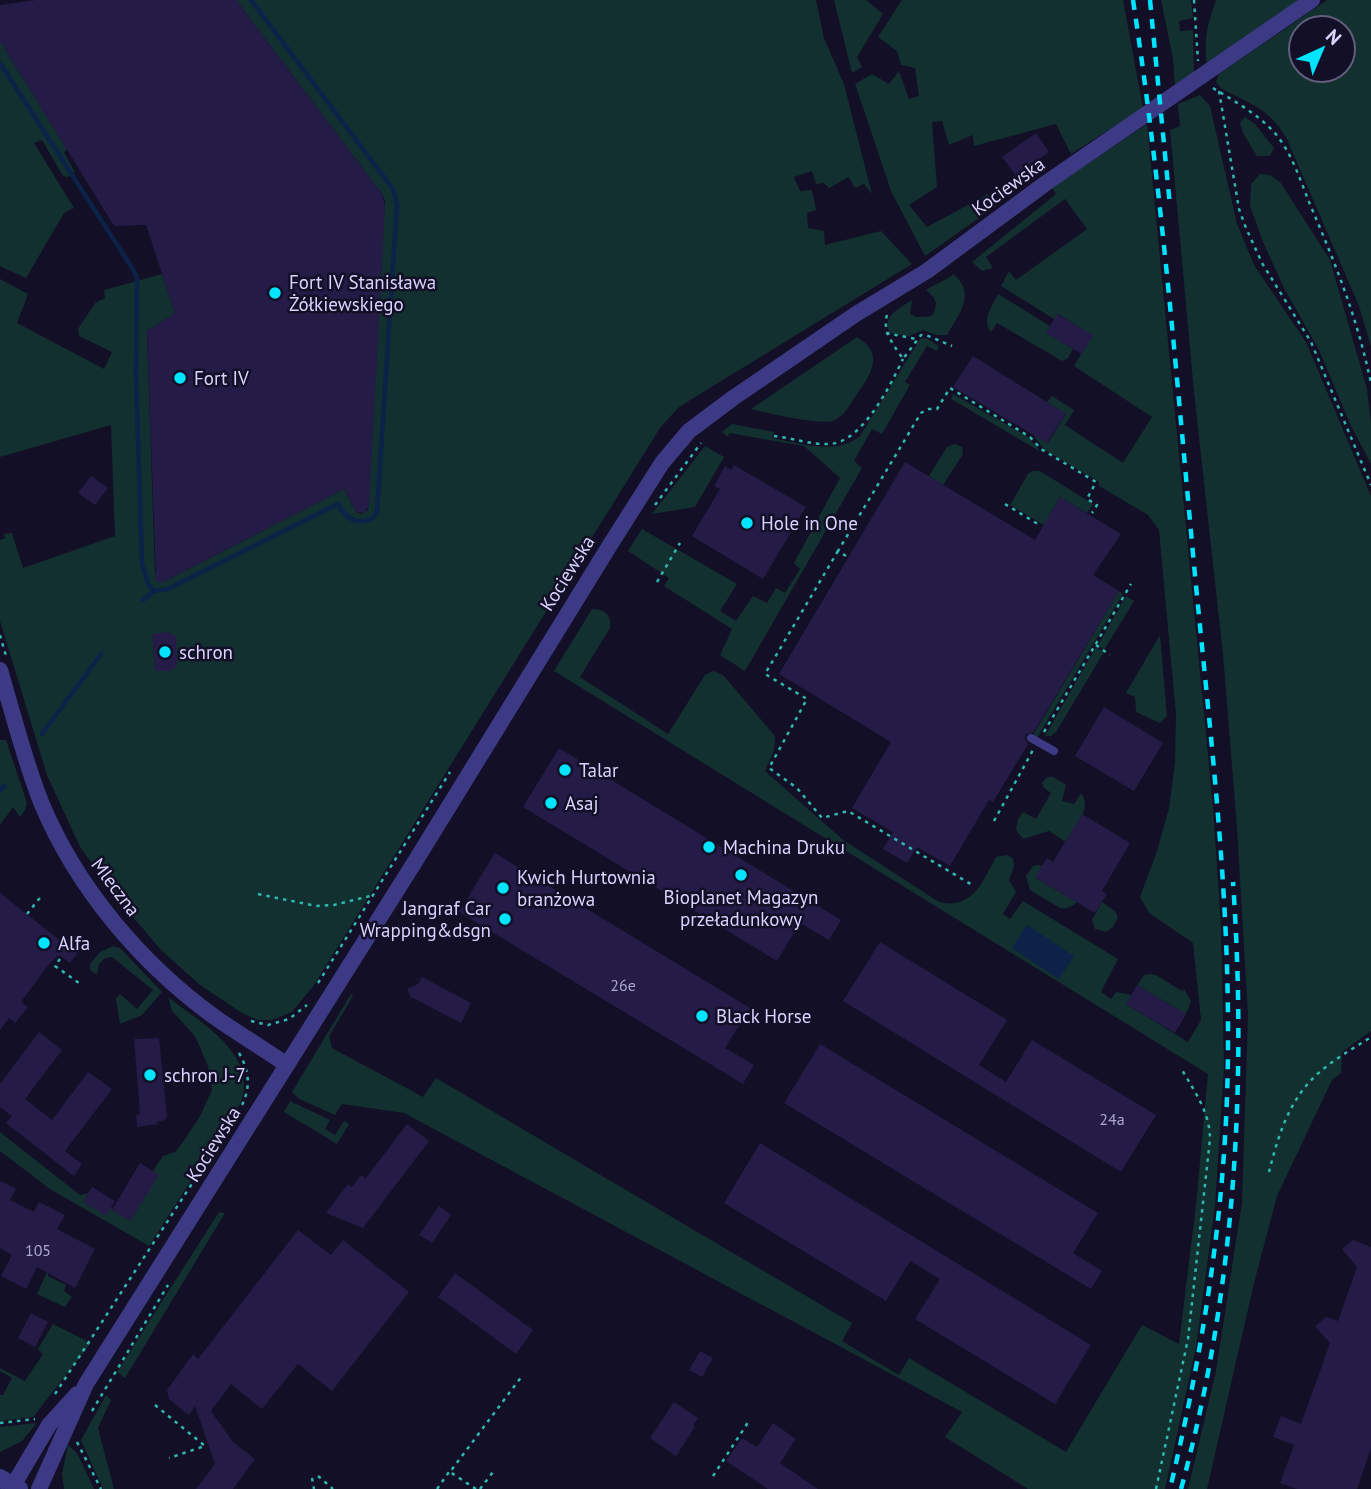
<svg xmlns="http://www.w3.org/2000/svg" width="1371" height="1489" viewBox="0 0 1371 1489" font-family="'PT Sans',sans-serif">
  <style>
    .green { fill: #12302f; fill-rule: evenodd }
    .water { fill: #0c2248 }
    .lines { fill: none; stroke-linecap: round; stroke-linejoin: round }
    .stream { stroke: #0c2248; stroke-width: 4.5 }
    .building { fill: #241b47 }
    .path { stroke: #2fb8b0; stroke-width: 2.5; stroke-dasharray: 3.5 5; stroke-linecap: butt }
    .service { stroke: #3d3a85; stroke-width: 8 }
    .minor { stroke: #3d3a85; stroke-width: 16 }
    .tertiary { stroke: #3d3a85; stroke-width: 18 }
    .rail { stroke: #00e5ff; stroke-width: 4.5; stroke-dasharray: 10 9; stroke-linecap: butt }
    .poi-dot { fill: #00e5ff; stroke: #130f26; stroke-width: 2.5 }
    .labels { text-anchor: middle; dominant-baseline: central; stroke-width: 5; stroke-linejoin: round; paint-order: stroke }
    .number-label { font-size: 16px; fill: #aca6d1 }
    .street-label { font-size: 19px; fill: #d9d4ff; stroke: #130f26 }
    .poi-label { font-size: 19px; fill: #d9d4ff; stroke: #130f26; text-anchor: start }
  </style>
  <rect width="100%" height="100%" fill="#130f26"/>
  <g class="green">
    <polygon points="236,0 816,0 824,38 844,84 872,194 864,184 855,188 849,177 829,188 824,183 816,184 812,171 794,177 800,191 812,190 816,210 807,213 808,228 824,231 825,245 881,231 912,264 679,407 660,428 314,985 292,1012 272,1020 258,1020 242,1013 200,985 161,950 117,898 80,847 47,775 0,621 0,540 5,538 4,534 12,533 23,568 115,536 111,425 0,457 0,279 28,294 17,323 104,369 112,352 79,336 78,329 95,303 105,298 104,290 162,274 175,313 147,331 155,573 159,582 165,581 344,489 356,512 361,514 368,510 385,201 382,194"/>
    <polygon points="834,0 866,0 883,14 857,57 862,67 852,73"/>
    <polygon points="902,0 1123,0 1143,108 1071,154 1056,124 974,146 973,135 949,145 942,121 932,122 937,187 909,205 927,227 988,194 996,206 925,256 891,191 855,84 872,74 889,84 899,71 909,99 919,96 915,68 901,65 897,51 878,37"/>
    <polygon points="1161,0 1191,0 1193,18 1179,21 1180,31 1193,30 1194,75 1175,86 1173,59"/>
    <path d="M1216 0H1298L1207 65C1203 40 1208 23 1216 0Z"/>
    <path d="M1327 0H1371V347L1359 306 1286 137C1265 105 1252 106 1221 88L1216 82 1219 74ZM1301 28H1343V70H1301Z"/>
    <polygon points="0,41 67,149 64,153 75,172 68,177 63,176 42,140 34,143 74,208 64,213 26,278 0,266"/>
    <polygon points="1200,95 1210,106 1237,224 1254,265 1306,342 1371,496 1371,1031 1342,1052 1341,1073 1332,1080 1277,1196 1254,1283 1207,1489 1188,1489 1216,1371 1242,1202 1248,1016 1237,828 1223,654 1194,392 1170,130 1180,126 1178,104"/>
    <polygon points="1245,117 1255,124 1274,148 1270,156 1257,156 1243,133 1240,123"/>
    <path d="M1147 124 1213 807 1221 926 1224 1067 1215 1206 1196 1347 1165 1489H1028L945 1437 962 1412 404 1113 342 1104 335 1115 299 1099 292 1092 351 994 353 996 329 1036 332 1048 423 1097 436 1078 852 1323 842 1341 899 1375 909 1358 1066 1452 1142 1325 1179 1344 1196 1205 1208 1074 554 671 592 609C605 609 612 615 610 628L580 677 668 734 705 675 713 671 723 675 775 736 774 750 765 771 842 839 939 902C973 910 982 882 996 857L1008 855 1013 859 1014 867 1009 880 1016 892 1003 914 1010 919 1023 901 1118 959 1101 992 1111 999 1116 992 1131 995 1126 1004 1188 1042 1201 1020 1193 943 1149 913 1140 897 1157 851 1169 808 1175 762 1176 715 1159 530 1148 515 1099 486V482L1045 450 1033 435 1048 443 1066 414 1047 402 1052 396 1074 410 1065 425 1123 463 1152 417 1074 366 1092 335 1058 314 1054 319 1001 286 1009 271 1016 280 1087 229 1065 199 986 257 993 268 982 271 972 262 1056 194 1052 188Z"/>
    <polygon points="1260,174 1270,175 1281,183 1330,260 1367,389 1371,423 1371,464 1351,426 1319,350 1284,288 1263,242 1250,206 1251,184"/>
    <path d="M953 274C977 293 959 314 947 335H936L923 330 909 336 890 333C881 316 900 308 912 300L910 314 917 317 932 316C939 304 936 298 926 290 933 285 951 278 953 274Z"/>
    <path d="M998 294 1050 326 1047 333 1073 349 1068 358 1062 361 997 323 991 332C981 320 992 307 998 294Z"/>
    <path d="M857 337C887 355 869 376 855 397 849 406 843 417 833 421 820 425 765 413 751 409Z"/>
    <path d="M926 338 939 346 937 351 927 346 905 382 910 385 882 434 872 429 854 461 862 468 745 671 720 655 732 629 664 586 669 578 628 551 642 529 737 584 720 611 736 621 753 596 767 603 776 588 785 593 800 569 794 563 840 478 804 446 729 433 728 437 722 432 732 424 774 432 772 438C800 443 836 456 860 436L920 339Z"/>
    <polygon points="953,394 1028,437 1041,452 951,399"/>
    <polygon points="955,444 962,447 963,454 943,485 929,476 947,447"/>
    <polygon points="705,446 724,457 695,507 652,514"/>
    <polygon points="1033,471 1040,471 1093,504 1087,513 1060,497 1044,525 1010,505 1028,474"/>
    <polygon points="1119,591 1123,594 1037,738 1033,735"/>
    <polygon points="1126,596 1134,601 1104,650 1098,645"/>
    <polygon points="1160,635 1167,716 1160,723 1136,712 1135,697 1126,693"/>
    <polygon points="1096,647 1104,652 1056,732 1051,736 1045,736"/>
    <polygon points="0,740 6,740 27,803 25,810 20,817 13,807 0,825"/>
    <path d="M1047 777H1053L1066 785 1062 801 1074 804 1081 793C1093 809 1075 827 1066 842L1049 831 1023 839 1016 830 1018 819 1023 812 1036 819 1051 793 1044 788 1042 783Z"/>
    <path d="M1039 865 1042 866 1036 878 1077 902C1072 907 1068 909 1060 908L1030 890 1026 876 1033 866Z"/>
    <polygon points="1102,902 1115,911 1118,917 1113,927 1106,932 1095,929 1092,920"/>
    <polygon points="113,946 120,948 162,992 142,1015 120,1024 116,999 120,994 137,1009 153,990 112,957 105,958 99,964 97,975 90,970 90,964 100,952"/>
    <polygon points="1150,974 1156,975 1182,991 1184,989 1191,1001 1186,1014 1137,985 1144,975"/>
    <path d="M168 997C201 1023 260 1055 240 1104L149 1246 50 1189 0 1151V1132L80 1195 88 1193 83 1202 111 1208 130 1221 158 1175 153 1171 163 1156 175 1152 183 1142 199 1118 212 1090 208 1066 195 1036 172 1011Z"/>
    <polygon points="290,1101 330,1120 325,1129 335,1135 344,1121 349,1124 337,1144 284,1112"/>
    <polygon points="219,1212 225,1213 125,1378 117,1372"/>
    <polygon points="49,1268 48,1276 66,1285 64,1291 72,1297 65,1307 37,1294"/>
    <polygon points="53,1324 91,1343 33,1417 0,1421 0,1395 3,1395 12,1378 0,1371 0,1368 25,1381 43,1354 38,1349"/>
    <polygon points="106,1395 111,1400 98,1428 114,1489 103,1489 81,1440"/>
    <polygon points="37,1423 22,1441 0,1452 0,1427"/>
    <polygon points="68,1445 77,1453 94,1489 64,1489 62,1474"/>
  </g>
  <polygon class="water" points="1027,925 1074,956 1059,979 1012,948"/>
  <g class="lines">
    <g class="stream">
      <polyline points="0,63 134,271 137,279 136,375 142,563 148,584 154,591"/>
      <path d="M143 600 154 591 168 589 338 504C346 519 356 525 372 519L377 512 397 205 393 189 251 0"/>
      <polyline points="42,734 101,654"/>
      <polyline points="0,791 4,786"/>
    </g>
  </g>
  <g class="building">
    <polygon points="36,0 236,0 382,194 385,207 369,505 365,513 356,512 344,489 165,581 160,583 156,580 147,331 175,313 146,225 114,226 0,41 0,5"/>
    <polygon points="1036,133 1049,152 1016,176 1002,157"/>
    <polygon points="1057,314 1093,335 1082,354 1046,333"/>
    <polygon points="973,356 1066,414 1047,443 953,387"/>
    <polygon points="905,462 1035,540 1060,497 1121,534 1093,575 1119,591 1034,732 1026,734 1025,739 1028,744 993,802 989,800 950,866 917,847 907,863 883,849 893,832 852,808 891,742 779,674"/>
    <polygon points="734,465 806,507 763,579 692,536 720,489 714,486 725,466 731,470"/>
    <polygon points="91,476 108,488 95,505 78,493"/>
    <polygon points="169,632 176,637 177,666 170,671 155,671 152,634"/>
    <polygon points="1104,707 1163,743 1134,791 1075,756"/>
    <polygon points="559,748 841,920 829,940 800,923 777,961 523,807"/>
    <polygon points="1082,814 1130,843 1102,891 1107,894 1095,913 1035,877 1047,858 1053,862"/>
    <polygon points="495,853 750,1008 725,1048 754,1065 743,1084 459,912"/>
    <polygon points="0,893 62,942 66,937 81,949 70,963 59,955 49,964 21,1002 28,1007 15,1023 9,1018 0,1030"/>
    <polygon points="880,942 1007,1020 979,1065 1006,1082 1032,1040 1156,1115 1121,1172 843,1001"/>
    <polygon points="422,977 471,1003 461,1023 411,997 407,989 418,984"/>
    <polygon points="1137,985 1186,1014 1175,1033 1126,1004"/>
    <polygon points="39,1032 62,1050 25,1099 52,1120 88,1072 112,1089 65,1151 82,1164 74,1176 6,1123 12,1116 0,1107 0,1084"/>
    <polygon points="159,1038 167,1117 165,1120 156,1122 159,1124 137,1127 136,1115 140,1114 134,1039"/>
    <polygon points="820,1044 1098,1213 1073,1253 1102,1271 1091,1289 784,1103"/>
    <polygon points="407,1124 429,1141 363,1228 326,1213 348,1184 352,1187 361,1175 366,1178"/>
    <polygon points="760,1143 1091,1345 1055,1404 915,1319 940,1279 910,1261 886,1301 724,1203"/>
    <polygon points="140,1163 159,1175 130,1221 112,1210"/>
    <polygon points="0,1181 16,1189 10,1200 34,1212 39,1202 65,1215 57,1229 95,1249 75,1288 37,1267 26,1289 1,1276 12,1255 0,1248"/>
    <polygon points="92,1187 115,1201 106,1216 83,1202"/>
    <polygon points="439,1206 451,1215 432,1243 419,1235"/>
    <polygon points="298,1230 331,1255 343,1240 409,1292 332,1391 298,1364 262,1409 231,1384 211,1411 233,1442 255,1459 233,1489 196,1489 215,1464 195,1406 189,1415 169,1399 167,1390 193,1354 198,1359"/>
    <polygon points="1353,1240 1371,1247 1371,1449 1357,1489 1297,1489 1280,1483 1294,1445 1273,1437 1281,1416 1301,1424 1330,1343 1315,1326 1326,1317 1338,1321 1357,1267 1342,1249"/>
    <polygon points="455,1273 533,1330 516,1354 438,1297"/>
    <polygon points="31,1313 48,1322 35,1347 18,1338"/>
    <polygon points="700,1351 713,1358 702,1377 689,1370"/>
    <polygon points="674,1402 698,1418 693,1426 695,1427 676,1456 650,1438"/>
    <polygon points="773,1423 796,1439 780,1463 818,1489 768,1489 726,1461 742,1438 757,1447"/>
  </g>
  <g class="lines">
    <g class="path">
      <polyline points="1194,0 1198,61"/>
      <path d="M1213 88C1234 101 1256 113 1273 131 1290 149 1300 179 1309 202 1336 265 1357 317 1371 383"/>
      <polyline points="1219,91 1239,209 1246,228 1262,263 1311,342 1371,485"/>
      <path d="M887 315C882 332 894 345 903 359L921 335H926L952 346"/>
      <polyline points="886,333 916,339"/>
      <path d="M774 436C792 438 812 445 829 444 862 443 890 386 903 359"/>
      <polyline points="1005,504 1041,526"/>
      <polyline points="655,505 701,443"/>
      <polyline points="838,551 765,674 807,699 769,768 797,788 822,818 848,811 974,886"/>
      <polyline points="846,556 838,551 921,413 928,409 937,409 950,388 1030,437 1041,449 1096,482 1087,499 1097,505 1092,513"/>
      <polyline points="657,582 680,543"/>
      <polyline points="0,635 6,656"/>
      <polyline points="1096,645 1110,655"/>
      <polyline points="1044,732 1131,584"/>
      <polyline points="994,821 1033,750"/>
      <polyline points="258,894 316,906 334,905 374,895"/>
      <polyline points="27,914 43,894"/>
      <polyline points="60,959 55,966 79,983"/>
      <polyline points="318,983 450,772"/>
      <polyline points="251,1021 268,1025 289,1019 307,1005"/>
      <path d="M239 1053C250 1072 251 1089 240 1109"/>
      <path d="M1269 1172C1278 1136 1290 1096 1321 1071 1336 1058 1354 1048 1371 1037"/>
      <polyline points="55,1394 212,1153"/>
      <polyline points="155,1405 205,1446 169,1458"/>
      <polyline points="92,1411 168,1285"/>
      <polyline points="0,1423 35,1419"/>
      <polyline points="77,1442 101,1489"/>
      <polyline points="318,1476 333,1489"/>
      <polyline points="713,1476 749,1421"/>
      <polyline points="312,1478 314,1489"/>
      <polyline points="437,1489 449,1472"/>
      <polyline points="476,1489 450,1472 522,1376"/>
      <polyline points="480,1489 493,1472"/>
      <path d="M1156 1489 1188 1339 1210 1139C1210 1112 1194 1091 1181 1068"/>
    </g>
    <polyline class="service" points="1031,738 1054,751"/>
    <g class="minor">
      <path d="M0 670C13 714 24 759 41 802 76 887 141 964 216 1018 239 1034 264 1049 287 1065"/>
      <polyline points="11,1489 49,1425 77,1394"/>
      <polyline points="39,1489 86,1384 416,860 610,545 662,463 689,431 733,398 856,314 927,271 1046,183 1312,0"/>
    </g>
    <polyline class="tertiary" points="0,1478 19,1489"/>
    <g class="rail">
      <path d="M1133 0C1161 184 1176 369 1193 554 1208 716 1229 879 1228 1042 1228 1194 1205 1342 1170 1489"/>
      <polyline points="1150,0 1170,206"/>
      <path d="M1181 1489C1235 1292 1247 1085 1233 882"/>
    </g>
  </g>
  <g class="poi-dot">
    <circle cx="275" cy="293" r="7"/>
    <circle cx="180" cy="378" r="7"/>
    <circle cx="747" cy="523" r="7"/>
    <circle cx="165" cy="652" r="7"/>
    <circle cx="565" cy="770" r="7"/>
    <circle cx="551" cy="803" r="7"/>
    <circle cx="709" cy="847" r="7"/>
    <circle cx="741" cy="875" r="7"/>
    <circle cx="503" cy="888" r="7"/>
    <circle cx="505" cy="919" r="7"/>
    <circle cx="44" cy="943" r="7"/>
    <circle cx="702" cy="1016" r="7"/>
    <circle cx="150" cy="1075" r="7"/>
  </g>
  <g class="labels">
    <g class="number-label">
      <text x="623" y="985">26e</text>
      <text x="1112" y="1119">24a</text>
      <text x="38" y="1250">105</text>
    </g>
    <g class="street-label">
      <text transform="translate(1008 186) rotate(-36)">Kociewska</text>
      <text transform="translate(567 573) rotate(-58)">Kociewska</text>
      <text transform="translate(116 887) rotate(53)">Mleczna</text>
      <text transform="translate(213 1144) rotate(-58)">Kociewska</text>
    </g>
    <g class="poi-label">
      <text x="289" y="282">Fort IV Stanisława<tspan x="289" dy="22">Żółkiewskiego</tspan></text>
      <text x="194" y="378">Fort IV</text>
      <text x="761" y="523">Hole in One</text>
      <text x="179" y="652">schron</text>
      <text x="579" y="770">Talar</text>
      <text x="565" y="803">Asaj</text>
      <text x="723" y="847">Machina Druku</text>
      <text x="517" y="877">Kwich Hurtownia<tspan x="517" dy="22">branżowa</tspan></text>
      <text x="741" y="897" text-anchor="middle">Bioplanet Magazyn<tspan x="741" dy="22">przeładunkowy</tspan></text>
      <text x="491" y="908" text-anchor="end">Jangraf Car<tspan x="491" dy="22">Wrapping&amp;dsgn</tspan></text>
      <text x="58" y="943">Alfa</text>
      <text x="716" y="1016">Black Horse</text>
      <text x="164" y="1075">schron J-7</text>
    </g>
  </g>
  <g transform="translate(1322 49) rotate(44)"><circle r="33" fill="#130f26" stroke="#625e7d" stroke-width="2"/>
  <path d="M0-5L12 26L0 18L-12 26Z" fill="#00e5ff"/>
  <text y="-10" font-size="19" font-weight="bold" text-anchor="middle" fill="#d9d4ff">N</text>
  </g>
</svg>
